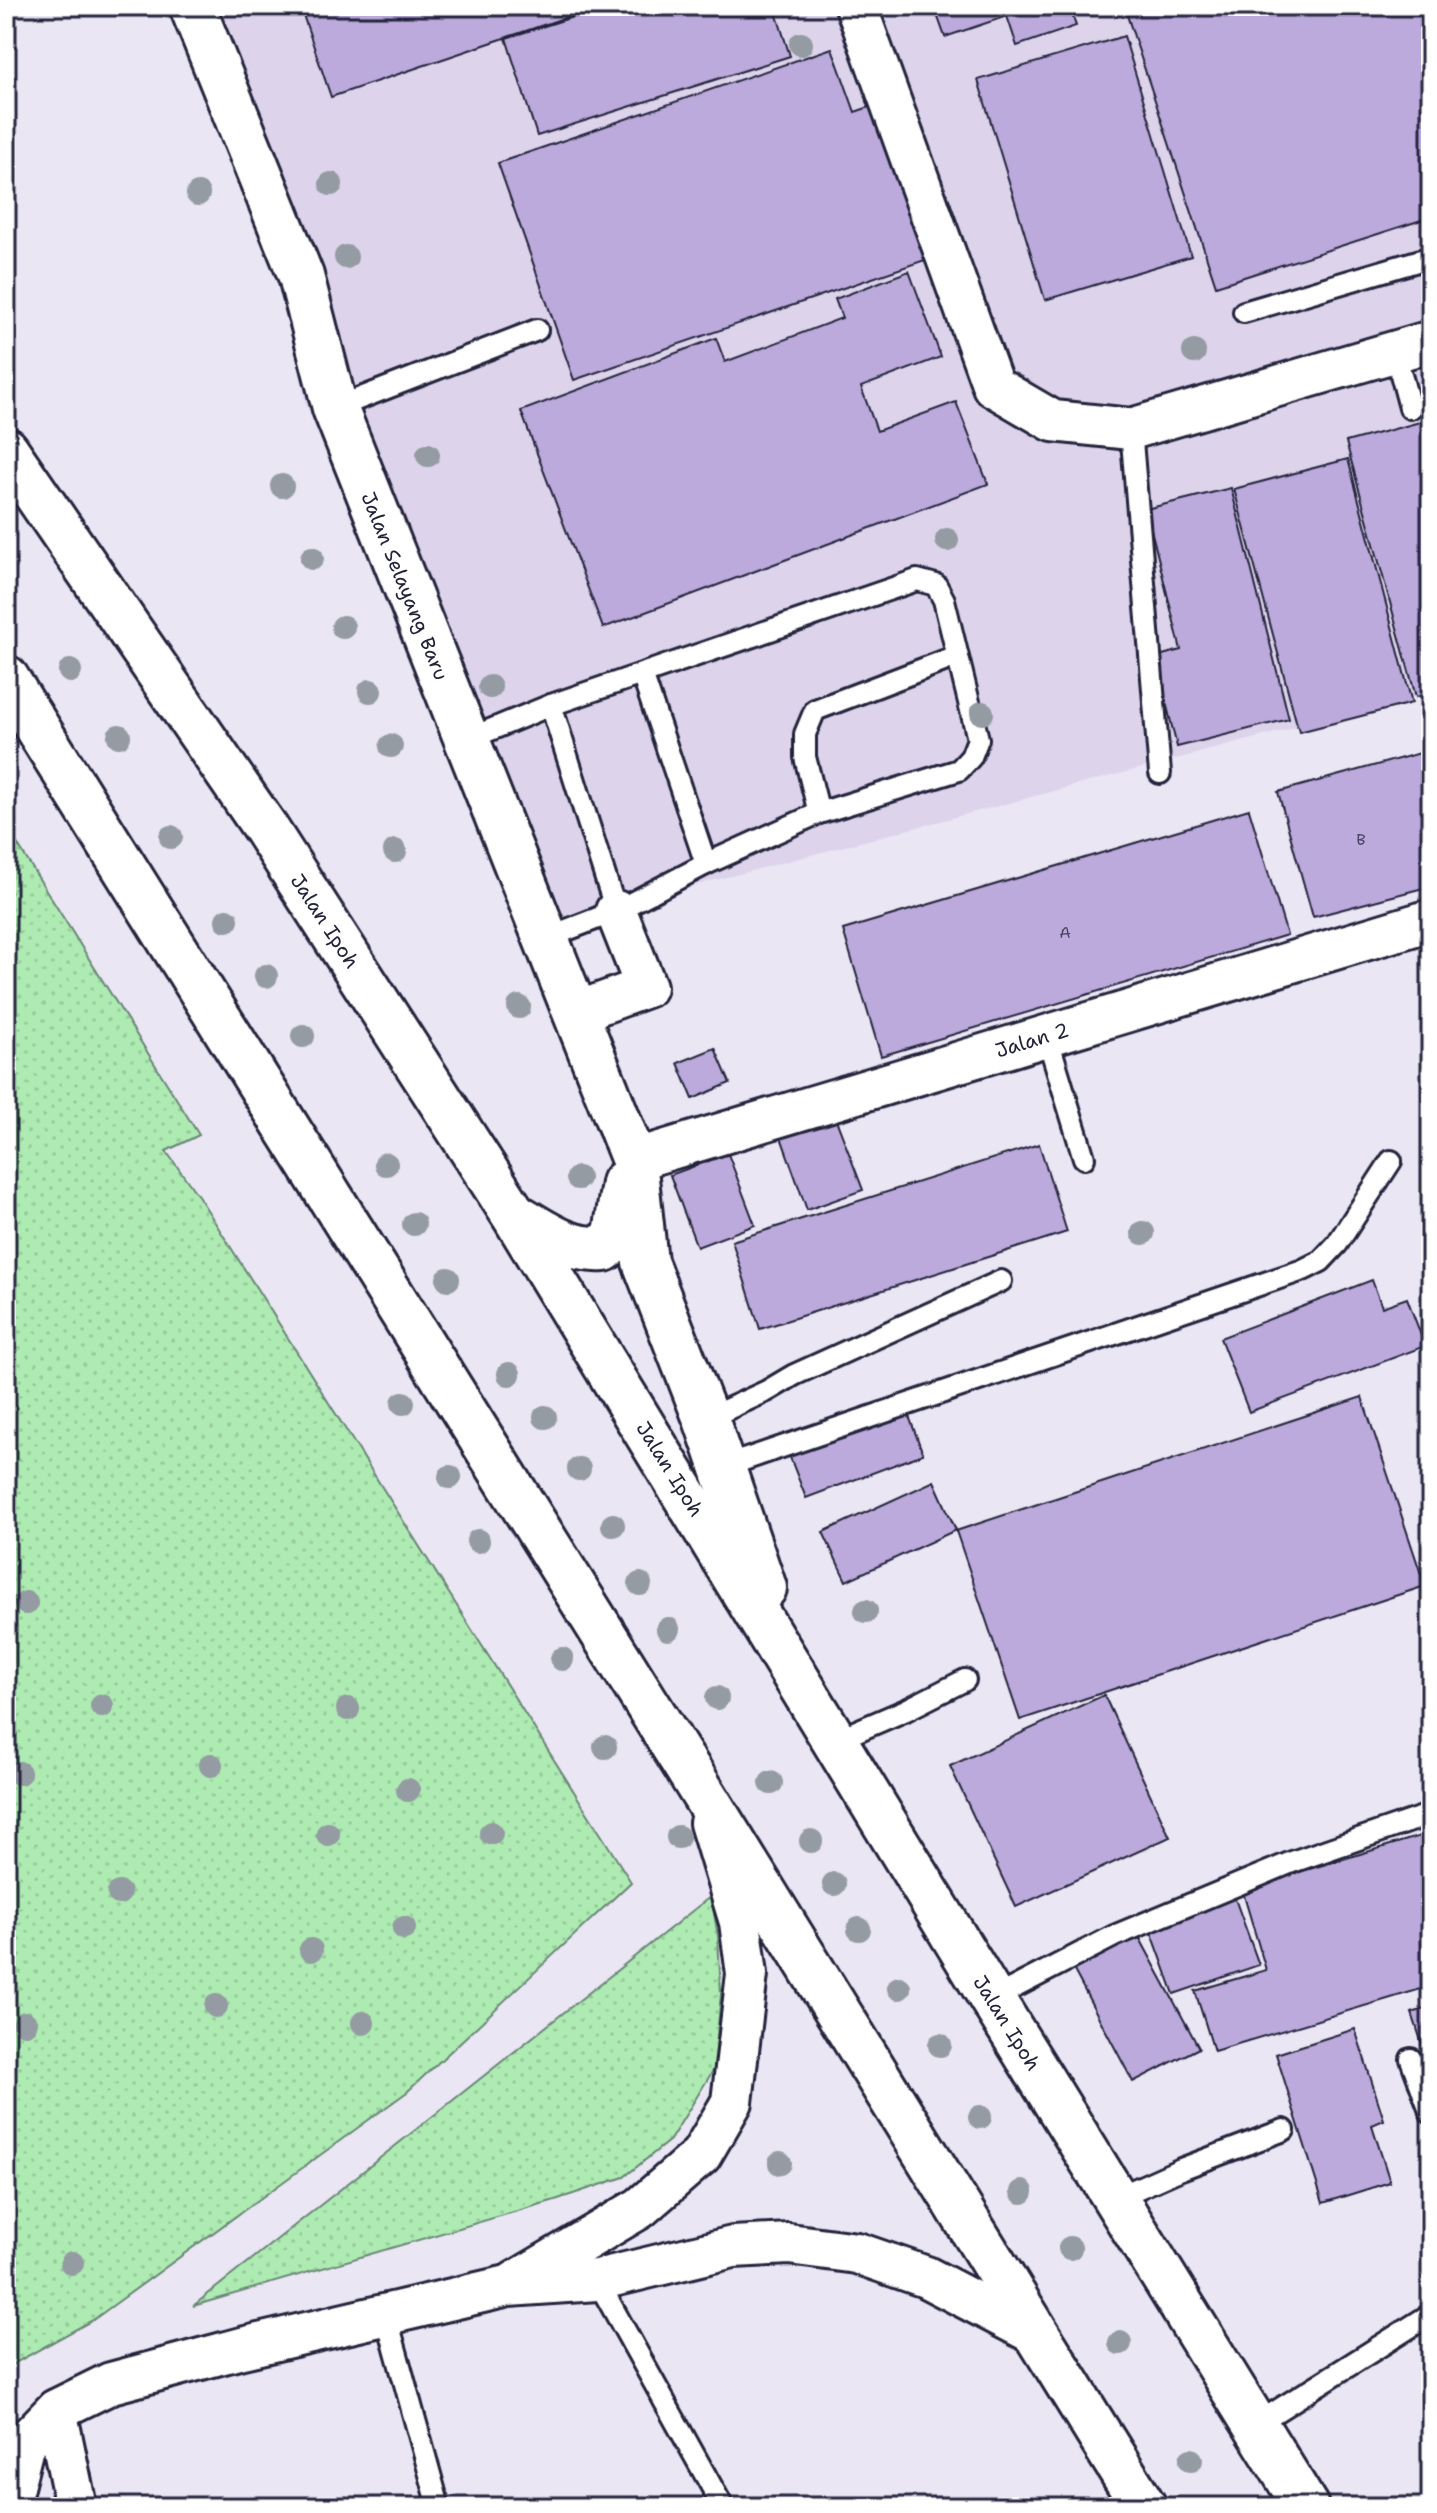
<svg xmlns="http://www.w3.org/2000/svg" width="1437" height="2513" viewBox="0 0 1437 2513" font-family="'Shantell Sans',sans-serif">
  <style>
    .built { fill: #ddd4ec }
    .grass { fill: url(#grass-dots); stroke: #688676; stroke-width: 2 }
    .building { fill: #bbaadb; stroke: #22223b; stroke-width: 2 }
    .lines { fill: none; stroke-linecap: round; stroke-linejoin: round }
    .lane-casing { stroke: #22223b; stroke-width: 26 }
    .street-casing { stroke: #22223b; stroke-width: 46 }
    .secondary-casing { stroke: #22223b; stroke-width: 50 }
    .highway-casing { stroke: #22223b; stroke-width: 50 }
    .lane { stroke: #fff; stroke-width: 20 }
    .street { stroke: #fff; stroke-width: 40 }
    .secondary { stroke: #fff; stroke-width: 44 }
    .highway { stroke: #fff; stroke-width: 44 }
    .tree { fill: #949ba2 }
    .labels { text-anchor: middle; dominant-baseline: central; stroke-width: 6; stroke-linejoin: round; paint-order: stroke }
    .number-label { font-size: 16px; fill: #484463 }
    .street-label { font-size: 20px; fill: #22223b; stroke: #fff }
  </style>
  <defs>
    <pattern id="grass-dots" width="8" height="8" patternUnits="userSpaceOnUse" patternTransform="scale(2)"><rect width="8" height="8" fill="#aeebb2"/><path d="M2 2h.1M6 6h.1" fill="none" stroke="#95c99a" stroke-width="1.8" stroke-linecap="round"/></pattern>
  </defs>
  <rect width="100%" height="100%" fill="#ebe6f4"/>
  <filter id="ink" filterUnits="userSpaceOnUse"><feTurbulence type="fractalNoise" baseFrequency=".0125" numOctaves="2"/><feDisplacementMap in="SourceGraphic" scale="16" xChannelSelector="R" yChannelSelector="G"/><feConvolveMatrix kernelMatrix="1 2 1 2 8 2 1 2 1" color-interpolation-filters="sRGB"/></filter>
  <g filter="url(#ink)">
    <polygon class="built" points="171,6 1431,6 1431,692 518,932 305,402 287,295"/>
    <g class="grass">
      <polygon points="6,826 199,1135 166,1151 199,1197 631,1882 407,2092 93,2320 13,2364 6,2375"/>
      <polygon points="711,1896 718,1936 721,1994 714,2069 670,2140 624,2177 555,2200 193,2306"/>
    </g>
    <g class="building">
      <polygon points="300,6 599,6 331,97"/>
      <polygon points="608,6 774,6 790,56 537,136 506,38"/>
      <polygon points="934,6 1069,6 1076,26 1017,46 1007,16 945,37"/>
      <polygon points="1124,6 1431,6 1431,217 1216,286"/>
      <polygon points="1124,36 1191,256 1045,300 978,80"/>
      <polygon points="832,48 855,112 878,104 931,258 574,380 498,163"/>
      <polygon points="909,271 941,357 861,387 877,431 956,402 988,484 603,628 521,411 716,338 725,362 842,318 835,299"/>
      <polygon points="1431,419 1431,693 1416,697 1346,442"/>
      <polygon points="1348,459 1412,703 1299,732 1234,489"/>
      <polygon points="1231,488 1289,719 1177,747 1155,657 1181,650 1146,509"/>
      <polygon points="1431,750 1431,886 1313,917 1278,792"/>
      <polygon points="1249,809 1287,935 881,1056 843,930"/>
      <polygon points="715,1048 730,1083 693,1099 678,1063"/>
      <polygon points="835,1117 863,1190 807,1210 781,1137"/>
      <polygon points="1039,1144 1067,1232 760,1329 732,1241"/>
      <polygon points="728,1154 755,1225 697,1247 670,1175"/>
      <polygon points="1372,1280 1382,1307 1407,1298 1425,1346 1249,1412 1220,1338"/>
      <polygon points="1362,1397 1425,1586 1020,1720 956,1531"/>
      <polygon points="906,1408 923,1454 806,1498 788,1452"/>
      <polygon points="934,1481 956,1530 846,1581 823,1532"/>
      <polygon points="1104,1695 1170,1837 1016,1907 950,1766"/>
      <polygon points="1424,1835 1431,1859 1431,1986 1214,2051 1195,1991 1266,1970 1242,1889"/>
      <polygon points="1234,1896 1259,1965 1174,1994 1149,1925"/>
      <polygon points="1137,1933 1199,2048 1133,2082 1072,1967"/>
      <polygon points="1431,2007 1431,2072 1412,2013"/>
      <polygon points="1355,2029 1384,2120 1372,2125 1390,2182 1323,2203 1276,2054"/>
    </g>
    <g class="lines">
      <defs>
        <g id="lane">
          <polyline points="1244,312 1431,257"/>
          <polyline points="1395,352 1410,408"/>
          <polyline points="335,408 537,330"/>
          <polyline points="1131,429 1160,773"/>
          <polyline points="642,674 706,864"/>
          <polyline points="551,705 616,911"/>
          <polyline points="466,740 551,705 917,580 936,585 944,600 978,739 971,757 959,770 819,813 706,864 616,911 546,938"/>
          <polyline points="819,813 805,757 805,734 815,710 957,656"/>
          <polyline points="1047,1036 1084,1158"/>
          <polyline points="706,1419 767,1391 794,1375 1001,1281"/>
          <polyline points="723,1467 1303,1270 1321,1261 1337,1244 1391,1161"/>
          <polyline points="836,1740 906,1710 965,1680"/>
          <polyline points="992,1999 1114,1936 1292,1862 1431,1814"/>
          <polyline points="1411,2059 1431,2113"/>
          <polyline points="1116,2198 1181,2169 1284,2130"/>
          <polyline points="597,2280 723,2507"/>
          <polyline points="386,2315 439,2507"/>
          <polyline points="1256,2424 1431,2314"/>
        </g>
        <g id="street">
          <polyline points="856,6 993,386 1053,421 1131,429 1431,341"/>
          <polyline points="575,1013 646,987 616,911"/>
          <polyline points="634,1160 1431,920"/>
          <polyline points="515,2282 640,2208 701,2155 732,2102 747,1974 740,1922 710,1823"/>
          <polyline points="56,2410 76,2507"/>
          <polyline points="8,2507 24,2443 56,2410 111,2383 242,2348 508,2286 597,2280 733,2247 789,2244 857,2253 926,2277 1039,2336"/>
        </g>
        <polyline id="secondary" points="192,6 301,276 335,408 634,1160"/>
        <g id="highway">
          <polyline points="6,450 264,826 514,1215 992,1999 1306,2507"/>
          <polyline points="6,678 694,1779 1144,2507"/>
          <polyline points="634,1160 645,1262 706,1419 764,1588"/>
          <path d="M516 1216C546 1233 567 1251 604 1249L616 1234 624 1183"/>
        </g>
      </defs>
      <use href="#lane" class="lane-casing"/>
      <use href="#street" class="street-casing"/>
      <use href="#secondary" class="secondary-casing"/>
      <use href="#highway" class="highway-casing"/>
      <use href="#lane" class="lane"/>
      <use href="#street" class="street"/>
      <use href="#secondary" class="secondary"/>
      <use href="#highway" class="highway"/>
    </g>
    <g class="tree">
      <circle cx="801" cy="44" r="12"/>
      <circle cx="331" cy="184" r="12"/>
      <circle cx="198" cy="194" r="12"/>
      <circle cx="346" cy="257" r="12"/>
      <circle cx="1194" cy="352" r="12"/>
      <circle cx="428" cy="455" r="12"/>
      <circle cx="282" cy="486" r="12"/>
      <circle cx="947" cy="540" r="12"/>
      <circle cx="312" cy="558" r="12"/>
      <circle cx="343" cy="627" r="12"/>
      <circle cx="70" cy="671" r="12"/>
      <circle cx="490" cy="687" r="12"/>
      <circle cx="370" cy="691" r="12"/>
      <circle cx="982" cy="713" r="12"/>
      <circle cx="119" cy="736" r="12"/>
      <circle cx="391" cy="746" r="12"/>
      <circle cx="171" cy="837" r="12"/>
      <circle cx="395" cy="851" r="12"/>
      <circle cx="227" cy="920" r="12"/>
      <circle cx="266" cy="976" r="12"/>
      <circle cx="519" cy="1007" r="12"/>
      <circle cx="303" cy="1036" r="12"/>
      <circle cx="386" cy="1164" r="12"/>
      <circle cx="578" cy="1178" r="12"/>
      <circle cx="414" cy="1224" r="12"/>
      <circle cx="1143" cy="1233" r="12"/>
      <circle cx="448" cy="1279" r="12"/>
      <circle cx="509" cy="1374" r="12"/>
      <circle cx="403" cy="1403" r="12"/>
      <circle cx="545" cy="1417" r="12"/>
      <circle cx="579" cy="1469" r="12"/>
      <circle cx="450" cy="1477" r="12"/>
      <circle cx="613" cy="1525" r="12"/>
      <circle cx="478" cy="1541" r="12"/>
      <circle cx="640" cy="1584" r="12"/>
      <circle cx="26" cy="1603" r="12"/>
      <circle cx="866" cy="1611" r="12"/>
      <circle cx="668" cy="1629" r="12"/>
      <circle cx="562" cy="1659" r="12"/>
      <circle cx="717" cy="1698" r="12"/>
      <circle cx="102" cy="1706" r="12"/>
      <circle cx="348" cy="1709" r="12"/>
      <circle cx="605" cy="1747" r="12"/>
      <circle cx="211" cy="1765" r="12"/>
      <circle cx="19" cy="1773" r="12"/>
      <circle cx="771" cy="1783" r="12"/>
      <circle cx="408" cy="1790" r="12"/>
      <circle cx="491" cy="1833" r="12"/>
      <circle cx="328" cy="1834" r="12"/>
      <circle cx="678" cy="1837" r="12"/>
      <circle cx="811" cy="1841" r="12"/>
      <circle cx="834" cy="1884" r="12"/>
      <circle cx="119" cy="1893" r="12"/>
      <circle cx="404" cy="1928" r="12"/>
      <circle cx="859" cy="1929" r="12"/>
      <circle cx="311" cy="1950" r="12"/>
      <circle cx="899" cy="1988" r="12"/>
      <circle cx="216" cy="2006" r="12"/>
      <circle cx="25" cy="2023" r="12"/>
      <circle cx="363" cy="2023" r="12"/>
      <circle cx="940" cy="2045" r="12"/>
      <circle cx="980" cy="2117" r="12"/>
      <circle cx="780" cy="2163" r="12"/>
      <circle cx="1022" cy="2192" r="12"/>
      <circle cx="1070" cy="2248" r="12"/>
      <circle cx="72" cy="2263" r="12"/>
      <circle cx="1120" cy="2343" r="12"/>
      <circle cx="1191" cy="2460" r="12"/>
    </g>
  </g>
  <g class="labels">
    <g class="number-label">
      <text x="1361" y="839">B</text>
      <text x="1065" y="932">A</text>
    </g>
    <g class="street-label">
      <text transform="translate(405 586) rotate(68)">Jalan Selayang Baru</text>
      <text transform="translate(325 921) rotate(57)">Jalan Ipoh</text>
      <text transform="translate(1032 1040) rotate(-17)">Jalan 2</text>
      <text transform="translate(670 1469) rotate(58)">Jalan Ipoh</text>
      <text transform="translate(1007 2023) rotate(58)">Jalan Ipoh</text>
    </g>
  </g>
  <rect width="1437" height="2513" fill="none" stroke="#fff" stroke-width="32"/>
  <rect x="16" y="16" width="1405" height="2481" fill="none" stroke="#22223b" stroke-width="3" filter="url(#ink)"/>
</svg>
